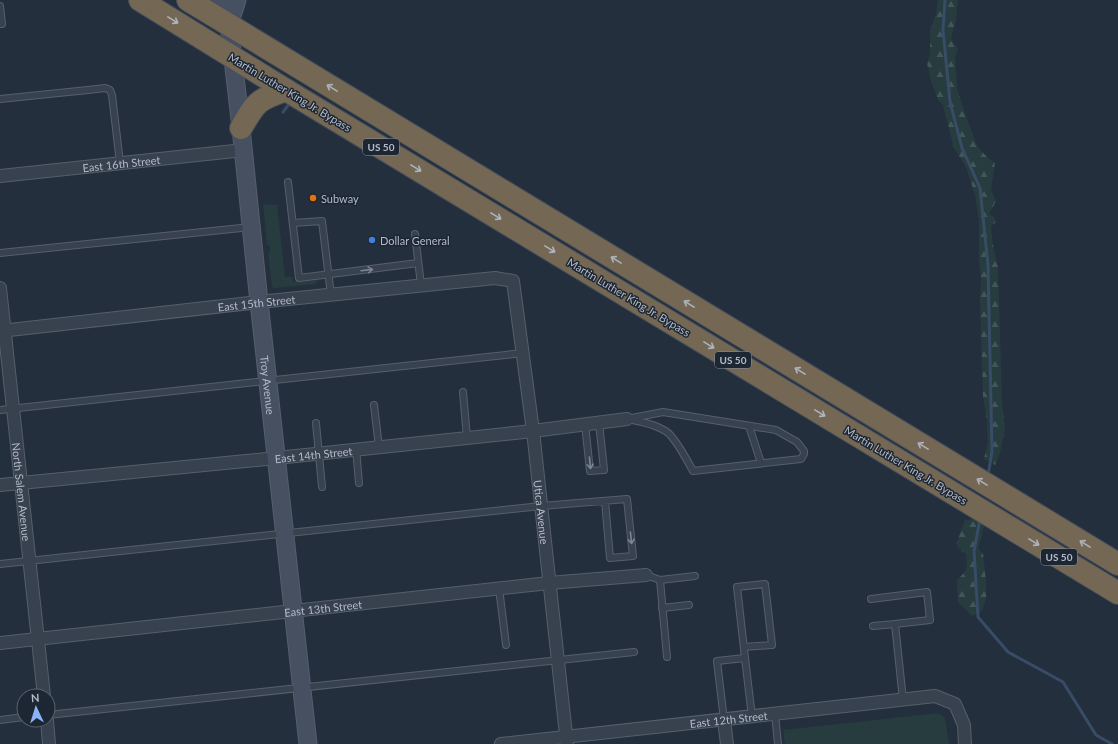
<svg xmlns="http://www.w3.org/2000/svg" width="1118" height="744" viewBox="0 0 1118 744" font-family="Lato,sans-serif">
  <style>
    .green { fill: #263c3f }
    .forest { fill: url(#forest-firs) }
    .lines { fill: none; stroke-linecap: round; stroke-linejoin: round }
    .stream { stroke: #394c67; stroke-width: 3 }
    .lane-casing { stroke: #565f6c; stroke-width: 8 }
    .street-casing { stroke: #565f6c; stroke-width: 14 }
    .secondary-casing { stroke: #565f6c; stroke-width: 19 }
    .highway-casing { stroke: #434c59; stroke-width: 24 }
    .lane { stroke: #38414e; stroke-width: 6 }
    .street { stroke: #38414e; stroke-width: 12 }
    .secondary { stroke: #465061; stroke-width: 17 }
    .highway { stroke: #746855; stroke-width: 22 }
    .oneway { stroke: #aeb4bd }
    .oneway2 { stroke: #7c8592 }
    .food-dot { fill: #e8710a; stroke: #1d2633; stroke-width: 1.5 }
    .shop-dot { fill: #3f7fe0; stroke: #1d2633; stroke-width: 1.5 }
    .labels { text-anchor: middle; dominant-baseline: central; stroke-width: 3; stroke-linejoin: round; paint-order: stroke }
    .shield { fill: #1d2633; stroke: #878f9c; stroke-width: 1 }
    .shield-label { font-size: 10px; font-weight: bold; fill: #b4bcc9 }
    .street-label { font-size: 11px; fill: #b4bcc9; stroke: #1d2633 }
    .poi-label { font-size: 11px; fill: #b4bcc9; stroke: #1d2633; text-anchor: start }
  </style>
  <defs>
    <pattern id="forest-firs" width="22" height="20" patternUnits="userSpaceOnUse"><rect width="22" height="20" fill="#263c3f"/><path d="M5 1l3.5 6h-7zM16 11l3.5 6h-7z" fill="#435659"/></pattern>
  </defs>
  <rect width="100%" height="100%" fill="#242f3e"/>
  <g class="green">
    <polygon points="263,204 277,205 285,277 292,277 293,282 320,279 315,284 277,288 274,289 272,286 268,252 270,252 270,245 267,245"/>
    <polygon points="939,713 945,718 949,744 785,744 783,730"/>
  </g>
  <g class="forest">
    <polygon points="938,0 958,0 956,20 951,38 958,50 955,57 957,89 967,119 977,146 987,157 995,163 991,190 996,201 989,214 994,217 996,222 991,226 993,245 998,268 1002,404 1005,428 1000,453 995,465 984,459 988,442 987,421 983,396 980,302 981,279 979,260 979,221 975,195 966,167 954,148 943,105 938,100 931,81 927,63 930,53 930,31 936,14"/>
    <path d="M974 519 984 526 978 549 983 553 986 581V598L982 611 972 616 958 602 957 580C968 570 968 568 966 553L962 552 956 544 965 520Z"/>
  </g>
  <g class="lines">
    <g class="stream">
      <polyline points="945,0 943,30 950,102 962,148 980,188 988,265 992,451 988,476"/>
      <polyline points="283,112 289,104"/>
      <polyline points="980,519 974,551 978,617 1008,652 1063,682 1096,735 1112,744"/>
    </g>
    <defs>
      <g id="lane">
        <polyline points="0,6 2,24 0,24"/>
        <polyline points="0,99 88,90 105,88 110,90 112,95 120,163"/>
        <polyline points="288,182 299,278 418,263"/>
        <polyline points="293,223 322,221 331,295"/>
        <polyline points="415,234 421,285"/>
        <polyline points="0,253 251,227"/>
        <polyline points="463,392 467,438"/>
        <polyline points="374,405 379,447"/>
        <polyline points="0,410 523,353"/>
        <path d="M663 412 776 430 797 442 804 451V454L801 459 693 471C687 460 676 439 667 432 657 425 639 421 627 419Z"/>
        <polyline points="316,423 322,487"/>
        <polyline points="585,424 590,471 604,470 599,423"/>
        <polyline points="749,426 761,463"/>
        <polyline points="356,449 359,483"/>
        <polyline points="0,564 541,506 627,499 633,556 610,558 605,501"/>
        <polyline points="646,575 660,580 695,576"/>
        <polyline points="660,580 667,657"/>
        <polyline points="499,588 506,645"/>
        <polyline points="871,599 927,592 930,620 895,624 903,700"/>
        <polyline points="662,608 689,605"/>
        <polyline points="873,626 895,624"/>
        <polyline points="744,647 772,645 765,584 737,587 745,658"/>
        <polyline points="775,714 778,744"/>
        <polyline points="48,715 634,652"/>
        <polyline points="0,720 24,717"/>
        <polyline points="724,720 717,661 745,658 752,717"/>
      </g>
      <g id="street">
        <path id="s1" d="M0 176 244 150"/>
        <path id="s2" d="M0 288 44 696"/>
        <path id="s3" d="M0 331 259 302 495 278 513 281 533 431 567 744"/>
        <path id="s4" d="M0 485 277 458 533 431 627 419"/>
        <path id="s5" d="M0 643 549 583 646 575"/>
        <polyline points="47,720 49,744"/>
        <polyline points="724,720 727,744"/>
        <path id="s6" d="M501 744 935 696 955 704 964 725 965 744"/>
      </g>
      <g id="secondary">
        <path id="s7" d="M219 0 229 25 241 128 259 302 308 744"/>
        <polyline points="229,25 237,0"/>
      </g>
      <g id="highway">
        <polyline points="140,0 286,90 1118,593"/>
        <polyline points="188,0 1118,564"/>
        <path d="M241 128C256 102 257 100 286 90"/>
      </g>
    </defs>
    <use href="#lane" class="lane-casing"/>
    <use href="#street" class="street-casing"/>
    <use href="#secondary" class="secondary-casing"/>
    <use href="#highway" class="highway-casing"/>
    <use href="#lane" class="lane"/>
    <use href="#street" class="street"/>
    <use href="#secondary" class="secondary"/>
    <use href="#highway" class="highway"/>
  </g>
  <defs><path id="oneway-shaft" d="M-6 0H5M1.5-3L5.5 0L1.5 3" fill="none" stroke-width="1.6" stroke-linecap="round" stroke-linejoin="round"/></defs>
  <g class="oneway">
    <use href="#oneway-shaft" transform="translate(173 20) rotate(31)"/>
    <use href="#oneway-shaft" transform="translate(332 88) rotate(-149)"/>
    <use href="#oneway-shaft" transform="translate(416 168) rotate(31)"/>
    <use href="#oneway-shaft" transform="translate(496 216) rotate(31)"/>
    <use href="#oneway-shaft" transform="translate(550 249) rotate(31)"/>
    <use href="#oneway-shaft" transform="translate(616 260) rotate(-149)"/>
    <use href="#oneway-shaft" transform="translate(689 304) rotate(-149)"/>
    <use href="#oneway-shaft" transform="translate(709 345) rotate(31)"/>
    <use href="#oneway-shaft" transform="translate(800 371) rotate(-149)"/>
    <use href="#oneway-shaft" transform="translate(820 413) rotate(31)"/>
    <use href="#oneway-shaft" transform="translate(923 446) rotate(-149)"/>
    <use href="#oneway-shaft" transform="translate(982 482) rotate(-149)"/>
    <use href="#oneway-shaft" transform="translate(1034 542) rotate(31)"/>
    <use href="#oneway-shaft" transform="translate(1085 544) rotate(-149)"/>
  </g>
  <g class="oneway2">
    <use href="#oneway-shaft" transform="translate(367 270) rotate(-7)"/>
    <use href="#oneway-shaft" transform="translate(590 463) rotate(84)"/>
    <use href="#oneway-shaft" transform="translate(631 538) rotate(84)"/>
  </g>
  <circle class="food-dot" cx="313" cy="198" r="4"/>
  <circle class="shop-dot" cx="372" cy="240" r="4"/>
  <g class="labels">
    <g class="shield">
      <rect x="363" y="139" width="36" height="16" rx="3"/>
      <rect x="715" y="352" width="36" height="16" rx="3"/>
      <rect x="1041" y="549" width="36" height="16" rx="3"/>
    </g>
    <g class="shield-label">
      <text x="381" y="147">US 50</text>
      <text x="733" y="360">US 50</text>
      <text x="1059" y="557">US 50</text>
    </g>
    <g class="street-label">
      <text transform="translate(290 92) rotate(31)">Martin Luther King Jr. Bypass</text>
      <text stroke="none"><textPath href="#s1" startOffset="122">East 16th Street</textPath></text>
      <text transform="translate(629 297) rotate(31)">Martin Luther King Jr. Bypass</text>
      <text stroke="none"><textPath href="#s3" startOffset="258">East 15th Street</textPath></text>
      <text stroke="none"><textPath href="#s7" startOffset="389">Troy Avenue</textPath></text>
      <text stroke="none"><textPath href="#s4" startOffset="315">East 14th Street</textPath></text>
      <text transform="translate(906 465) rotate(31)">Martin Luther King Jr. Bypass</text>
      <text stroke="none"><textPath href="#s2" startOffset="205">North Salem Avenue</textPath></text>
      <text stroke="none"><textPath href="#s3" startOffset="749">Utica Avenue</textPath></text>
      <text stroke="none"><textPath href="#s5" startOffset="325">East 13th Street</textPath></text>
      <text stroke="none"><textPath href="#s6" startOffset="229">East 12th Street</textPath></text>
    </g>
    <g class="poi-label">
      <text x="321" y="198">Subway</text>
      <text x="380" y="240">Dollar General</text>
    </g>
  </g>
  <g transform="translate(36 708) rotate(356)"><circle r="19" fill="#1d2633" stroke="#59626f"/>
  <path d="M0-3L7 15L0 10L-7 15Z" fill="#8ab4f8"/>
  <text y="-6" font-size="11" font-weight="bold" text-anchor="middle" fill="#b4bcc9">N</text>
  </g>
</svg>
